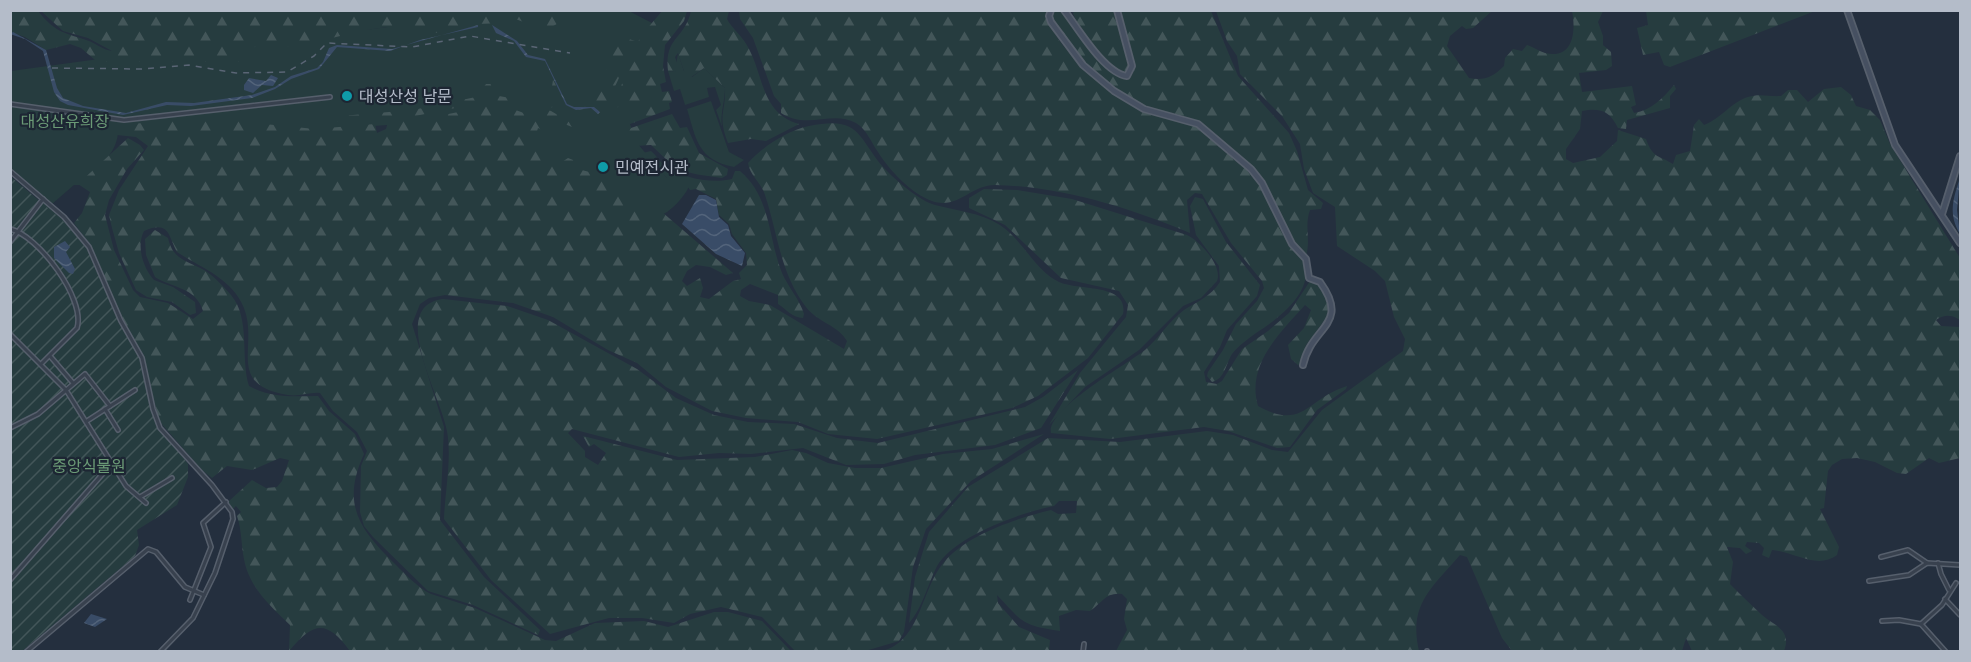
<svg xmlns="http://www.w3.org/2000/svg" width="1971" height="662" viewBox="0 0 1971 662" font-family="Inter,'Noto Sans KR',sans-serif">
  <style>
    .green { fill: #263c3f }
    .forest { fill: url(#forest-firs) }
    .garden { fill: url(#garden-furrows) }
    .water { fill: url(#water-waves) }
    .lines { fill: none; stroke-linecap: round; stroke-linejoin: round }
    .street-casing { stroke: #565f6c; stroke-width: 6 }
    .secondary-casing { stroke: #565f6c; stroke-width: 8 }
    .street { stroke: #38414e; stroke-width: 3 }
    .secondary { stroke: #465061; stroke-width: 4.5 }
    .rail { stroke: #5a6575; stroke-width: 1.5; stroke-dasharray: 6 6; stroke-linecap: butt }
    .culture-dot { fill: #0f9aa8; stroke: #1d2633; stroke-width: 2 }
    .labels { text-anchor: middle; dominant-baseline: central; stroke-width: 4.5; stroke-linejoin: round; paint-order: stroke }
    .poi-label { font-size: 16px; fill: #b4bcc9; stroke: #1d2633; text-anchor: start }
    .park-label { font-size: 16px; fill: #6b9a76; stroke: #1d2633 }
  </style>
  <defs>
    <pattern id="forest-firs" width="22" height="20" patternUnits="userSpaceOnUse" patternTransform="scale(1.5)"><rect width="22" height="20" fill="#263c3f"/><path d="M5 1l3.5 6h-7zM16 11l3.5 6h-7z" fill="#435659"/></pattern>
    <pattern id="garden-furrows" width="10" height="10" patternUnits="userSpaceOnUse" patternTransform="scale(1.5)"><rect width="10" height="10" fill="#263c3f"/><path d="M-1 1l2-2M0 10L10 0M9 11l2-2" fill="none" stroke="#435659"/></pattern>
    <pattern id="water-waves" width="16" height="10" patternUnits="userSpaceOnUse" patternTransform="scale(1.5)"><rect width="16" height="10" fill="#394c67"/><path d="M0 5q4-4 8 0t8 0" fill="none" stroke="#53647b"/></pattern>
  </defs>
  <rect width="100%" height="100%" fill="#242f3e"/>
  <g class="green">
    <path d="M583 11H629L652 23 624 108 637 143 667 178H676L690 184C687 194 671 212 661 215 653 218 645 214 637 212L423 122 315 131 118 129C119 154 96 169 80 185H74L52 204 89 250 101 279 85 291 39 200 43 197 11 168V71L106 58 248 47 267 42 404 25 512 17 558 21Z"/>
    <path d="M678 53 684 71 692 77 704 68 725 88C725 102 720 113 722 127L716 110 721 105 715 87 707 88 709 97 685 105 680 89 674 91 668 71 675 72Z"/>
    <path d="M711 101 729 152 744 160 734 167C697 160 696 138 687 109Z"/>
  </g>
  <g class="forest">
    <path d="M663 10 687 11 684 21 665 45 663 66 666 82 660 84 662 92 669 91 672 102 669 103 670 109 630 124 626 123 622 106 614 108 611 98C626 89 624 68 632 52 640 36 651 24 663 10Z"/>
    <path d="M10 11H38C55 32 62 32 86 40 96 43 102 50 112 51L88 38 63 31 41 11H584L578 18C567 17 564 20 555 25 543 33 524 21 512 18L504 23 477 24 435 33 433 30 418 34 416 28C375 22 337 39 297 46 279 49 270 42 251 48L247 60 239 62H107L95 60 81 48 70 44 46 50 25 37 11 32Z"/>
    <path d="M691 11H729L727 19C732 29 743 36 749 49 764 78 762 114 799 124L766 141 751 139 728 143C717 114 726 114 725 88L704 68 687 80 678 53 675 57 678 66 675 72 668 71C664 37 685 39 691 11Z"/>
    <path d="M739 11H1048C1044 38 1109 95 1133 106 1154 116 1183 114 1201 129 1215 141 1241 160 1253 173 1267 191 1275 218 1286 238 1291 247 1303 253 1305 263 1313 293 1278 319 1256 333 1248 339 1239 345 1232 354 1226 363 1225 379 1212 382L1207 376 1208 372 1223 350 1236 324 1257 301 1264 288 1262 281 1231 243 1202 194 1195 193 1187 200 1190 233C1131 208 1060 186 995 185 970 185 958 210 932 201 912 194 889 170 878 152 871 142 867 130 856 123 832 110 807 130 781 113V104L774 96 753 38 740 19Z"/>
    <path d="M1053 11 1063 12C1069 26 1113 72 1126 78L1132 75 1134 65 1120 11H1211L1238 76 1289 133 1297 151 1308 190 1323 203 1321 209 1310 210C1304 226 1311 240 1306 256 1283 234 1279 202 1260 178 1249 163 1214 134 1199 123 1184 113 1163 113 1146 107 1107 93 1071 54 1051 19Z"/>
    <path d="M1075 11H1114L1130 62 1128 71 1124 73C1107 65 1079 31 1073 13Z"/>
    <path d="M1216 11H1492L1473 28 1466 29 1462 26 1450 36 1447 46 1469 78C1484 81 1493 77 1504 66L1505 58 1513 49 1522 51 1527 45C1533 47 1539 51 1545 53 1574 60 1576 30 1572 11H1603L1598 22 1603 36V45L1611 52 1612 66 1606 70 1579 73 1582 92 1632 86 1636 105 1631 107 1634 113C1652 110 1663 98 1674 85L1676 89 1670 96V108L1627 120 1626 129 1618 128C1609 110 1600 108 1582 111L1580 129 1566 149V159L1573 163 1600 157 1617 141 1618 130 1646 139C1653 159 1659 155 1673 164L1676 155 1690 151 1694 125 1699 119 1704 125C1721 119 1731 102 1748 97 1760 93 1769 97 1781 96L1788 90H1797L1808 102 1824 89 1841 87 1851 95 1856 106 1870 110 1880 120 1890 144 1960 258V320C1952 315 1945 314 1936 320L1941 326 1960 327V458L1939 463 1929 458 1906 474 1897 473 1875 462 1857 458 1842 459 1832 465 1828 471 1824 508 1820 509 1839 547 1837 555C1817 570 1795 552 1772 550L1769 558 1762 555 1764 548 1759 543 1747 542 1745 546 1752 551 1746 554 1740 548 1727 547 1733 562 1730 584C1740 594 1751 605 1762 615 1775 626 1792 630 1784 651H1692L1686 638 1682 651H1512L1502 638 1467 557 1460 555C1432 588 1408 604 1419 651H1116L1127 630 1124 619 1127 599 1122 594C1106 592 1103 602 1090 611L1076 610 1059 616 1060 631C1020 625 1023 622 997 595L998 603 1019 627 1050 640 1049 651H882C922 641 920 589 945 561 968 534 1018 518 1051 510L1058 514 1076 513 1077 501H1059L1054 506C1022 512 954 536 937 566 928 584 922 609 909 623L915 577 929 532 968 487 1048 438 1120 442 1207 431 1233 435 1272 450 1288 452 1322 410 1403 351 1405 339 1394 317 1385 281 1375 271 1337 246 1335 207 1313 193 1304 169 1300 144 1282 116 1240 74 1237 56 1227 41Z"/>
    <polygon points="1646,11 1646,10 1815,11 1670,67 1664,65 1659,52 1643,55 1637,28 1648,25"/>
    <path d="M620 36 635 41C629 51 616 89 611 93L606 85 607 70 603 60Z"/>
    <path d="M553 80C559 89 560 101 568 107L567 112 560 105 549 108 540 105 551 93Z"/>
    <polygon points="486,84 493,84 499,96 522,100 530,108 495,100 415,116 329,122 329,117 413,110 476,97"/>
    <polygon points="599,84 605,91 611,110 601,113 594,107 572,107 577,98 584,100"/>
    <path d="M499 104 554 124 553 129 547 126 542 130 538 128 534 141 562 162 568 158 573 160 574 168 601 175 600 179C621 193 635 219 662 212L733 273 726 275 710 267 696 265 687 271 682 281 687 286 700 278 703 288 700 297 709 299 733 281 741 279 739 273 747 265 746 253 732 234 729 224 719 215 716 199 696 189 690 190 686 184 676 179 671 181 668 179 643 153 651 151C656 155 659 161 664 165 680 178 712 184 732 179L735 171H740C771 197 768 238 782 273 788 287 800 300 804 314L803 318C793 318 786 309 778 304V295L750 284 741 290 740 296 749 301 770 305 844 349 847 341C838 325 817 322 806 307 780 273 778 234 765 195 761 182 750 176 748 163 764 146 786 131 809 126 861 115 857 137 884 168 895 180 920 201 935 205 957 211 985 213 1004 228 1024 243 1036 271 1059 282 1079 291 1129 283 1123 314L1088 358 1038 396 1012 408 877 439 828 434 798 422 746 418 712 411 666 387 637 363 608 350 553 317 513 303 445 295 429 298 420 304 412 324 444 427 440 520 484 577 540 630 538 635 473 605 428 591 373 537 364 526 360 512 361 466 367 451 357 432 333 411 320 393C309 392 299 397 288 395 225 385 259 346 244 308 232 278 201 268 177 252 168 236 170 220 144 231 136 246 143 268 154 280L173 287 195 302 196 313 190 315 172 302 147 297 136 290 119 253 112 228 109 215 119 190 148 146 136 137 117 135 114 125 246 116 253 123 315 129 375 124 377 133 386 129 388 122 423 119Z"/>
    <polygon points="537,106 551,111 573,124 572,127 540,114"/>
    <path d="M672 114 680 128 687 127 699 153 728 169 727 175 722 178C681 172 681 174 651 145L635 146 629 131 631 128Z"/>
    <path d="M128 138 140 145 144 150 127 169 109 200 105 215 114 250 133 290 140 297 168 303 193 319 203 311C196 287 172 288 155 277L146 255 145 239 155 230 168 238C173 260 186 260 204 270 213 275 224 287 231 295 251 319 240 357 249 386 272 399 294 396 318 396L329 411 355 434 364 454C341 504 359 529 395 564 406 575 417 587 431 594L475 608 545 640 556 641 595 623 644 621 668 627 714 612H728L762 621 791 651H350C326 619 314 622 289 651L290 625C270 606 249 587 244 559 241 544 242 531 237 516L241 512 236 506 233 509 228 502 252 480 266 488 277 487 282 481 289 460 280 458 252 470 227 466 212 478 202 470 159 421 143 357 113 301 91 246 74 223 82 213 90 192 78 184Z"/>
    <path d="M984 189 1017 190 1072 199 1187 235C1200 241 1223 266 1217 281L1201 298 1183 306 1139 350 1085 387 1049 425 1080 373 1126 317 1128 305 1119 291 1061 278 1005 225 969 208V198Z"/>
    <path d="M1195 197 1203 199 1226 242 1260 285 1257 296 1227 330 1220 347 1204 372 1206 382 1217 384 1222 381 1242 349 1268 331 1289 313 1310 281C1324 285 1331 299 1330 313L1306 345 1301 363 1298 365 1291 359 1288 345 1304 328 1311 310 1305 305C1279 334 1246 365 1258 406 1304 431 1306 399 1347 386L1346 389 1317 410 1290 447 1277 448 1228 431 1204 427 1110 439 1051 433C1046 409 1128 364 1145 350 1159 338 1169 321 1184 310 1198 301 1210 297 1220 282L1219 266 1196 235 1190 206Z"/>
    <path d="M443 299 507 306 548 320 637 369 676 398 714 415 748 422 794 424 837 438 878 443 1025 407 1043 397 1078 370 1041 428 995 445 915 455 884 464 846 465 803 448 751 454 719 453 679 457 572 429 568 433 585 451V457L598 465 606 453 594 444 589 447 583 436 677 460 755 457 792 450 806 453 828 463 855 468H881L943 454 992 449 1044 434 971 481 926 529 913 567 904 632 899 641 865 651H795L762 617 721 607 690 614 674 623 642 618H609L550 634 491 580 444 519C445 491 452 459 447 431 441 396 387 306 443 299Z"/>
  </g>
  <polygon class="garden" points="10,176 62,220 89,250 117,316 141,359 156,421 188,464 188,477 177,505 137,530 139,545 135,556 21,652 10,651"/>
  <g class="water">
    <polygon points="478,25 478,27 420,40 390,51 337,47 319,69 291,79 275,89 252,98 191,106 167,105 123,115 68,105 60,101 54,92 43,51 25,39 10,34 13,32 46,50 57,88 63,98 83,106 126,113 166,102 194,103 252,95 275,87 291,76 317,68 323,62 329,48 337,45 392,49"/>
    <polygon points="492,25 517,41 528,55 545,59 567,104 574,107 594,107 600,112 598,114 591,108 576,110 566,105 545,61 526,57 514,41 496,33"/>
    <polygon points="271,75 278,78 273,86 262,85 253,93 244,90 244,85 249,78 266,81"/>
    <path d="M1960 178 1957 210 1960 234C1948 214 1953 199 1960 178Z"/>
    <polygon points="699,195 706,195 716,200 719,217 728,225 731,236 745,253 742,266 716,254 682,224"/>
    <polygon points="65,241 70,247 66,252 75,269 73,274 69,273 54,258 54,247"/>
    <polygon points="91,614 107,619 95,627 84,623"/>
  </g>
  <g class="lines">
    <defs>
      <g id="street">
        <polyline points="10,104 124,120 330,97"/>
        <polyline points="10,171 64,217 89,247 121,321 142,358 153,409 160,428 212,485 232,512 233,519 215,573 193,618 160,652"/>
        <path d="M10 229C38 235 86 299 77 328L42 363"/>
        <polyline points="10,242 43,199"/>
        <polyline points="10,334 66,390 126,486 146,503"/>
        <polyline points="50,356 73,383"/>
        <polyline points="105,409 118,430"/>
        <polyline points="87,421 135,390"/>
        <polyline points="10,428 38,414 85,374 110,406"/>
        <polyline points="140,497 172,478"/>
        <polyline points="1881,557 1908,550 1927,563"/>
        <polyline points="1938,563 1941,574 1949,590"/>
        <polyline points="10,580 113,462"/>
        <polyline points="1869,581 1909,575 1927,563 1960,565"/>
        <polyline points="1945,599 1960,615"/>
        <polyline points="190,600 211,547 203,523 226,502"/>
        <polyline points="1882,621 1899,620 1921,624 1942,605 1956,583"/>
        <polyline points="1921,624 1946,652"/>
        <polyline points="26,652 148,549 156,552 185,587 204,595"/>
        <polyline points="1083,652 1084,644"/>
        <polyline points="1427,652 1427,651"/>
      </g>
      <g id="secondary">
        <path d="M1051 10 1049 16 1051 22 1083 65 1114 91 1144 109 1198 124 1251 169 1262 183 1292 244 1306 259 1309 278 1320 282C1351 325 1311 326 1303 365"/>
        <path d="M1064 10C1078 28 1104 73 1127 76L1132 66 1117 10"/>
        <polyline points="1847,10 1895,145 1960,243"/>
        <polyline points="1942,214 1960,156"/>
      </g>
    </defs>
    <use href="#street" class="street-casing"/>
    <use href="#secondary" class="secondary-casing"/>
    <use href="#street" class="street"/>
    <use href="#secondary" class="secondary"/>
    <polyline class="rail" points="52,68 141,69 189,65 236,73 287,72 314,56 327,43 412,47 470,36 570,53"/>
  </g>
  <g class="culture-dot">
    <circle cx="347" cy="96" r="6"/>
    <circle cx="603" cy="167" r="6"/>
  </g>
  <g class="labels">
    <g class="poi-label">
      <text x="359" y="96">대성산성 남문</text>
      <text x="615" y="167">민예전시관</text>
    </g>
    <g class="park-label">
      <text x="65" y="121">대성산유희장</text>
      <text x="89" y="466">중앙식물원</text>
    </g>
  </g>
  <rect width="1971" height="662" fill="none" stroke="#b4bcc9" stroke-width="24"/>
</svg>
